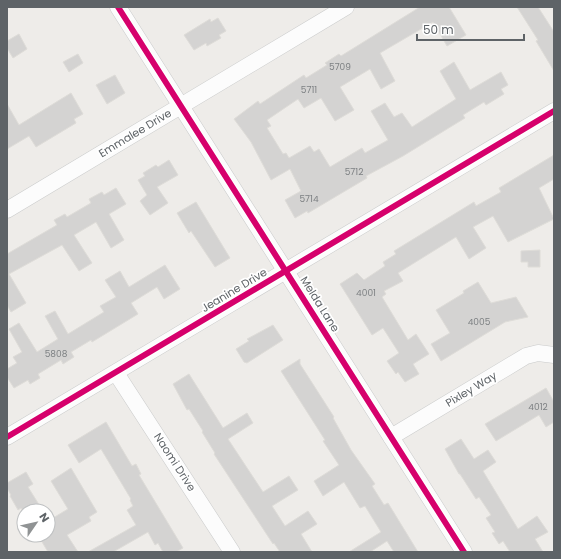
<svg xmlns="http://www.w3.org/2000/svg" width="561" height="559" viewBox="0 0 561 559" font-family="Poppins,sans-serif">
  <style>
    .building { fill: #d4d3d2; stroke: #dedcd8 }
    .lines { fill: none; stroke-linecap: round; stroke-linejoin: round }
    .minor-casing { stroke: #cacbcb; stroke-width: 17 }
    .minor { stroke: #fcfcfc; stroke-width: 16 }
    .cycleway-casing { stroke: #fff; stroke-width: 8 }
    .cycleway { stroke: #d6006c; stroke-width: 6 }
    .labels { text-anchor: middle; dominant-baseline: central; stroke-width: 3.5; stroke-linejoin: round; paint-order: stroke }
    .number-label { font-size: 9px; fill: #7d8083 }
    .street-label { font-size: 11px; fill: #5e6367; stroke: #fff }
  </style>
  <rect width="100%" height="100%" fill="#eeece9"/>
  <g class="building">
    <polygon points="420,7 449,7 466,35 447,46 433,22 380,53 395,81 381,89 370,69 340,87 354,110 335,121 321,98 304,108 298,99 267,120 271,126 267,128 283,154 286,153 289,158 310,146 314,152 319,149 330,167 362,148 365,153 388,140 371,111 385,103 394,117 402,113 412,127 456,99 440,71 454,62 470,90 501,72 508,85 501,89 504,94 486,105 484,102 463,115 465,118 403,156 366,176 367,178 308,213 307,211 295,218 285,200 301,191 290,169 271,180 251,142 234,119 258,101 260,104 304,75 306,78 327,65 325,63 339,54 341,56"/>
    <polygon points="517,7 538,7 554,32 554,71 536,41 538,40"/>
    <polygon points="218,18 226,31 219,35 221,38 207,46 206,43 194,50 184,35 210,19 211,22"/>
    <polygon points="19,34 27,49 13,58 7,48 7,41"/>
    <polygon points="78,54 83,63 69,72 63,62"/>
    <polygon points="115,75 125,93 107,104 96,85"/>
    <polygon points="71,93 83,114 74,119 76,123 36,147 29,136 7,149 7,104 19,125"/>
    <polygon points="554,155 554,179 539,188 554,219 508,242 493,216 473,227 486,248 469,259 456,237 398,273 403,281 384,291 386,294 382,297 408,340 416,334 429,354 413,364 419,374 405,382 398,372 396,374 387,361 399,353 383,328 372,335 340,284 357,273 364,280 385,266 383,262 396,254 394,251 474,202 476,206 501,192 499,188"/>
    <polygon points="169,160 178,175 157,187 168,203 150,215 140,201 147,195 138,180 145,176 143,173 156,165 158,167"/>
    <polygon points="116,188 126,204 109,214 124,240 111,248 96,222 74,235 92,263 79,271 62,245 9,274 26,303 11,312 7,305 7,254 57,225 54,220 65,214 67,217 91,203 89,199 102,192 104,195"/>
    <polygon points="196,202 230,258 215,267 191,231 189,233 177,213"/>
    <polygon points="540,250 540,267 528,267 528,262 521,262 521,251"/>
    <polygon points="165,265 180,289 164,299 157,287 131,303 138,314 92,342 91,340 71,352 74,357 63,364 61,360 38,374 40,378 30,384 28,380 14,388 7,377 7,369 17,363 13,357 22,352 9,329 19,323 37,352 58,339 45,316 55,311 68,334 104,312 100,306 116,297 105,280 120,271 129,287"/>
    <polygon points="478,282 491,303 516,297 528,317 505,322 441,361 431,344 450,333 436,310 464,293 463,291"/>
    <polygon points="273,325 283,340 247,363 244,362 236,349 249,341 247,339"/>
    <polygon points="300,359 300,364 334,417 333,418 351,450 375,484 372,486 384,505 388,503 418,552 394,552 387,541 370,552 349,552 381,532 365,506 360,508 344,482 323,496 314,481 339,465 323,441 325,440 281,371"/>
    <polygon points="189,374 223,428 247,413 253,423 228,439 263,492 289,476 298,490 272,506 285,526 308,511 317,524 301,534 312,552 280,552 274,543 273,544 214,454 215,453 202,432 203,431 189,409 187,410 173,384"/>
    <polygon points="546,388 554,402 554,422 546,427 539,415 496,441 485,424"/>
    <polygon points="106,422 132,466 136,464 141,474 139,475 183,548 176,552 163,552 158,543 155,545 148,532 113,552 88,552 136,525 127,510 133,506 130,500 131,499 101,449 79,463 68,445"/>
    <polygon points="461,439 474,459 488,450 496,462 483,471 518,529 537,516 548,532 535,539 543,552 510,552 503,541 499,544 492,533 495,532 486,518 491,515 479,497 476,499 460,474 459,474 445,449"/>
    <polygon points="71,468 97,512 89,517 91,521 67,535 78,552 48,552 38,535 48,535 48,521 68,509 51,481"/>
    <polygon points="26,472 33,484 28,487 43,511 23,511 21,508 18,510 10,496 11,495 7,488 7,483"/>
  </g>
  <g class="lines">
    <defs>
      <g id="minor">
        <polyline points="118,7 464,552"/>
        <polyline points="7,210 346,7"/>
        <polyline points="116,373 232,552"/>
        <polyline points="7,437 554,111"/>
        <polyline points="391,437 526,356 538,353 554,355"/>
      </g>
    </defs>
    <use href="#minor" class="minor-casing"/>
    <use href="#minor" class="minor"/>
    <defs>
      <g id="cycleway">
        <polyline points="118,7 464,552"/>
        <polyline points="7,437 554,111"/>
      </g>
    </defs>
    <use href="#cycleway" class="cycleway-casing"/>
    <use href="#cycleway" class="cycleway"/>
  </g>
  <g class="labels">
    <g class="number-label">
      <text x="340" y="67">5709</text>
      <text x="309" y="90">5711</text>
      <text x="354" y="172">5712</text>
      <text x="309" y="199">5714</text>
      <text x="366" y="293">4001</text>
      <text x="479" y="322">4005</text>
      <text x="56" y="354">5808</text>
      <text x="538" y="407">4012</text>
    </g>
    <g class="street-label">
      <text transform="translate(135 133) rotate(-31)">Emmalee Drive</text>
      <text transform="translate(234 290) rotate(-31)">Jeanine Drive</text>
      <text transform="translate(320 304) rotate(58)">Melda Lane</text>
      <text transform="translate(471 389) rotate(-31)">Pixley Way</text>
      <text transform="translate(175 462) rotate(57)">Naomi Drive</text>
    </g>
  </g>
  <rect width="561" height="559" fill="none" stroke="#5e6367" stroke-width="16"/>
  <g transform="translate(36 523) rotate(56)"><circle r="19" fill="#ffffff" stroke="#bfc1c2"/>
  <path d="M0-3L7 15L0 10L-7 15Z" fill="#909394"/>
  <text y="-6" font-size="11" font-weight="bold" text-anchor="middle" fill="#5e6367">N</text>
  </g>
  <path d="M417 34v6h107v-6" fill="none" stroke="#5e6367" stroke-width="2"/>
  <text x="423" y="34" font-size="12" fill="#5e6367" stroke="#ffffff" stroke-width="3" paint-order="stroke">50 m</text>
</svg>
